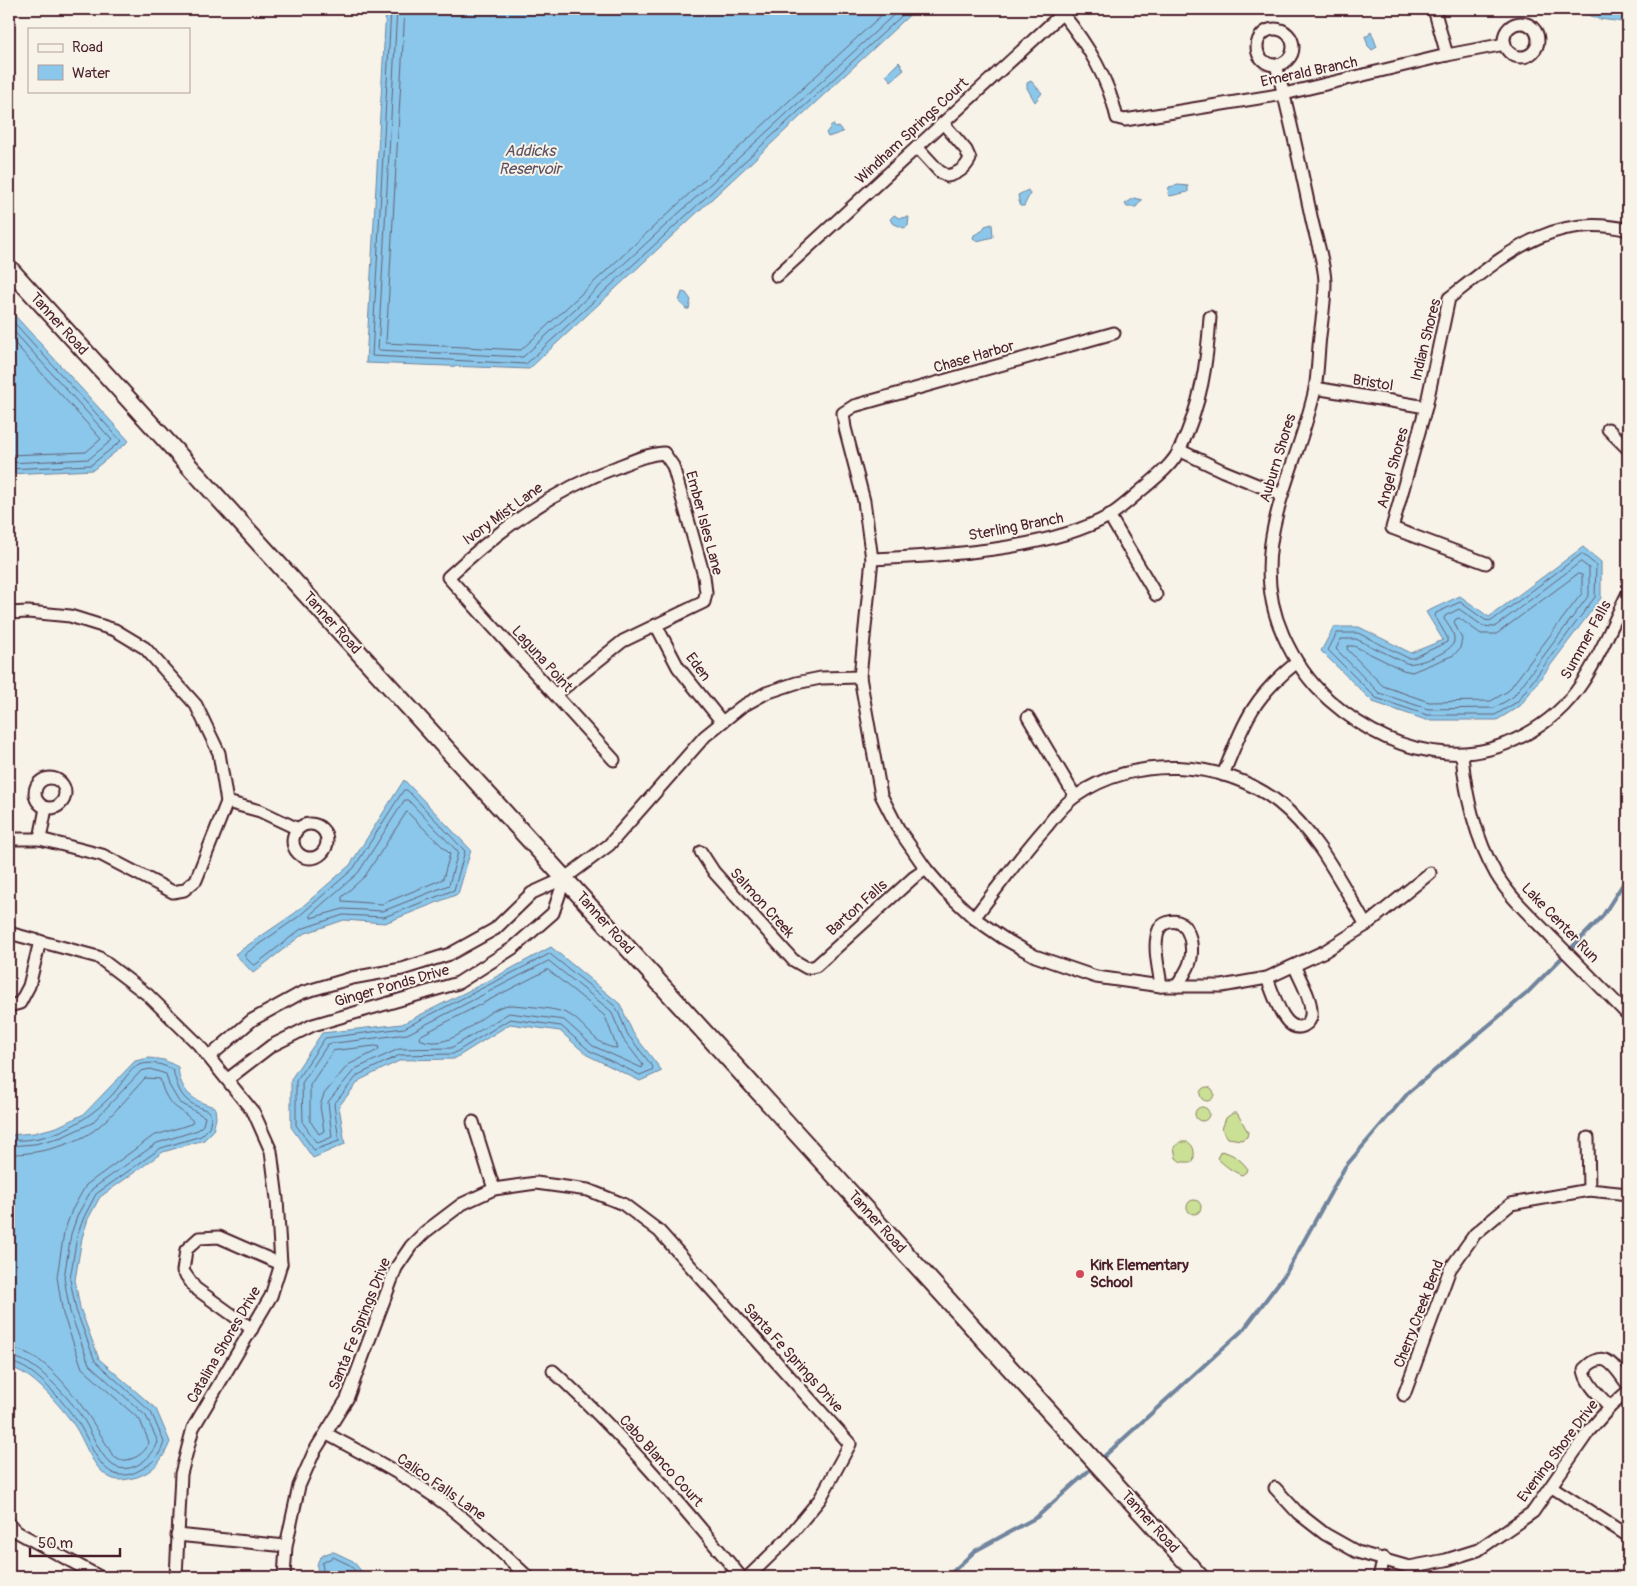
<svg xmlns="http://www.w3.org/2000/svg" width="1637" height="1586" viewBox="0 0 1637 1586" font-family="Pangolin,sans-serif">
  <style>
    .green { fill: #cae095; stroke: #8a8060 }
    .water { fill: #8ac7ea; stroke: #70849e }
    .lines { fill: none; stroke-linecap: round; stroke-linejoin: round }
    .shore { stroke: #646277; stroke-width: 1 }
    .stream { stroke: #70849e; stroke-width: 4 }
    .street-casing { stroke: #4a1f2b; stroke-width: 15 }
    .secondary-casing { stroke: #4a1f2b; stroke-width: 20 }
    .street { stroke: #f7f3e8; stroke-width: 11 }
    .secondary { stroke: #f7f3e8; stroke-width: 16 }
    .poi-dot { fill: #d1495b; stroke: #f7f3e8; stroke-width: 2 }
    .labels { text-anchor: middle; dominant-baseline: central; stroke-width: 4; stroke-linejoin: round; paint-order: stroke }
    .street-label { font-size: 15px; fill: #4a1f2b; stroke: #f7f3e8 }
    .poi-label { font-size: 15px; font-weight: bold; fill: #4a1f2b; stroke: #f7f3e8; text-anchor: start }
    .water-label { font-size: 16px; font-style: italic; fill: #5d5164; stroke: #f7f3e8 }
  </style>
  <rect width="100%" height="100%" fill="#f7f3e8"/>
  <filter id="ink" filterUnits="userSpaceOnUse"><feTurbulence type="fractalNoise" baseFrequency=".02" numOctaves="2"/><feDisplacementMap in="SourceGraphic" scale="10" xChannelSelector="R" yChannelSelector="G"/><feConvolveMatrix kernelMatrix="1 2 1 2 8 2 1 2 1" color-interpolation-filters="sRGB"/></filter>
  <g filter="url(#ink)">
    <g class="green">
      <circle cx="1207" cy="1094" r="7"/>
      <circle cx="1202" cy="1114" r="7"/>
      <polygon points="1233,1113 1237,1113 1248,1132 1247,1137 1241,1140 1228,1138 1222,1129 1226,1118"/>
      <path d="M1180 1142H1187C1195 1145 1195 1154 1193 1162H1181L1176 1158 1174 1147Z"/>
      <path d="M1221 1151C1231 1153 1241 1159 1247 1168L1246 1172 1242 1175C1233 1172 1224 1165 1217 1158Z"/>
      <circle cx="1194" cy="1207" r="7"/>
    </g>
    <g class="water">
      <polygon points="386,9 916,9 529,369 366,363"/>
      <path d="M1582 9H1628V24C1613 18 1592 23 1582 9Z"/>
      <polygon points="1371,31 1377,47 1372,50 1368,46 1365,36 1368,36"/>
      <polygon points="899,62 904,70 891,81 886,75"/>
      <polygon points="1031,81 1042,93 1035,102 1027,88 1027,83"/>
      <polygon points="833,124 835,128 839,127 843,132 828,137 826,133"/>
      <polygon points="1178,185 1188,186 1188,192 1170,196 1168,194 1169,187"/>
      <polygon points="1028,190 1030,194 1024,206 1020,206 1018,195"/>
      <polygon points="1134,198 1142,200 1136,207 1127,207 1125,204"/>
      <polygon points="894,215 899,218 909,217 908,226 904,228 892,223 890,219"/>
      <polygon points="992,224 993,237 977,241 973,238 974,235 982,231 985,226"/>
      <polygon points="682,292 686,293 691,300 689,309 686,309 679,301"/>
      <polygon points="9,309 129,441 93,470 9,474"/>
      <polygon points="1583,547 1601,562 1601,598 1520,706 1497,720 1426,720 1373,702 1321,651 1334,627 1359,627 1411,653 1443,640 1426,612 1460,596 1489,617"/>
      <polygon points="404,780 471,850 458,894 385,923 344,920 303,934 253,973 235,954 295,913 350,865"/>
      <polygon points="551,947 620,1004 633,1033 662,1071 640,1081 587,1055 560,1031 510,1024 454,1059 401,1060 360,1080 339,1106 345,1144 313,1158 291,1127 291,1079 322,1033 402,1024 490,980"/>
      <path d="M149 1058 164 1060 178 1067C180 1091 192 1101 215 1107L216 1118 213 1131 204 1140 163 1152 100 1197 88 1219 82 1238 75 1280 80 1308 99 1359 156 1409 170 1442C163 1459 155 1471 137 1477 129 1479 119 1482 111 1478 92 1469 85 1441 74 1425 63 1409 29 1368 9 1368V1135L34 1133 57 1127 84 1114 135 1061Z"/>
      <path d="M334 1552 353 1561 366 1577H320C313 1564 319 1553 334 1552Z"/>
    </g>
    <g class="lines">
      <g class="shore">
        <polyline points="391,9 372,356 526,364 909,9"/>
        <polyline points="397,9 378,350 523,357 900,9"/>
        <polyline points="405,9 386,343 521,350 888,9"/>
        <polyline points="9,317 121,441 91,465 9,469"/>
        <polyline points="9,326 112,440 89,459 9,463"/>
        <polyline points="9,337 101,439 86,452 9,455"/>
        <polygon points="1582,554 1596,565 1595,597 1517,702 1495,715 1427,715 1376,698 1328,650 1337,633 1358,633 1408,658 1413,658 1447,642 1447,637 1435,616 1436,613 1460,602 1485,620 1491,621"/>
        <path d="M1581 562 1589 568V595L1513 697 1494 708 1428 709 1379 693 1336 649 1341 639H1356L1406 663C1416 666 1453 652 1454 641 1455 633 1448 625 1444 619L1445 616 1459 609 1483 626 1494 627Z"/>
        <polygon points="1578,574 1582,575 1582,593 1508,691 1491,701 1429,702 1383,686 1347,649 1348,646 1354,646 1403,670 1412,672 1454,655 1460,648 1462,639 1454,622 1456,619 1459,618 1481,634 1496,634"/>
        <polygon points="404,790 407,790 465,851 454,890 384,917 343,915 301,929 255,965 252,964 245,957 245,954 298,917 353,869"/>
        <polygon points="405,800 408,800 458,852 449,885 383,911 343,909 311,918 311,914 358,873"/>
        <polygon points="407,812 450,854 443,879 382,904 342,901 342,897 365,876"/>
        <polygon points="550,954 616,1007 628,1035 653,1067 652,1070 640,1075 590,1051 561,1026 510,1019 453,1054 400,1055 358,1075 334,1104 339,1141 314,1150 296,1125 296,1081 325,1038 404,1028"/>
        <polygon points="549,961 611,1011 623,1039 643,1065 642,1068 593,1046 564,1020 509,1013 451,1048 399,1049 355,1069 328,1102 332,1137 318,1143 316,1142 303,1123 302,1083 328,1044 407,1034"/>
        <path d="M548 970 605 1016 617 1048C596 1048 585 1022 568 1014 557 1008 525 1006 511 1005 483 1005 457 1055 419 1039L420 1036Z"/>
        <polygon points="376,1046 379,1047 378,1050 348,1065 324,1094 320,1106 324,1131 319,1134 310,1121 310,1085 333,1051"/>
        <path d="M9 1140C50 1143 87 1122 114 1093 121 1085 130 1068 139 1065 151 1061 163 1064 173 1070 179 1095 184 1103 209 1111L211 1118 209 1128 201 1136 161 1148 96 1194 84 1217 77 1236 70 1279 76 1310 95 1361 151 1412 164 1442C160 1456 153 1463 140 1470 133 1474 123 1477 115 1474 96 1467 88 1436 77 1421 65 1404 31 1362 9 1363"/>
        <path d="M9 1146 35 1144 62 1137 92 1123 141 1071 150 1069 166 1074 169 1085 179 1102 205 1117 203 1125 198 1130 157 1143 92 1189 78 1214 71 1234 64 1278 70 1312 89 1364 146 1416 158 1442C152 1460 126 1478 110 1463 98 1452 92 1433 84 1420 71 1400 33 1356 9 1357"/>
        <path d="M9 1154C34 1155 77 1145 97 1128 114 1114 129 1096 145 1078L160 1079C167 1107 175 1104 193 1121L191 1124 153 1136 86 1185 72 1210 64 1232 57 1277 63 1314 82 1368 140 1420 149 1442C146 1454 131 1462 119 1460L113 1456C95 1424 50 1348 9 1349"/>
        <polyline points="324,1577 322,1563 333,1557 350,1565 360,1577"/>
      </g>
      <g class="stream">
        <polyline points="1099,1461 1244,1329 1286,1273 1345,1167 1409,1092 1526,994 1602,917 1628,876"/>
        <polyline points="947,1577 975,1551 1037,1517 1094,1466"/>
      </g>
      <defs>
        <g id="street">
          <polyline points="1434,9 1447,55"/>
          <path d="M1062 13C1088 45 1108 78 1117 118L1125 120 1284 94 1447 55 1505 44"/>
          <circle cx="1521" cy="40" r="17"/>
          <circle cx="1275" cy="47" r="18"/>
          <path d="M1276 65C1290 115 1300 165 1311 216 1315 237 1325 262 1325 283 1325 301 1322 319 1320 336 1318 353 1318 372 1315 389 1297 473 1244 548 1283 635 1294 660 1308 681 1329 700 1363 730 1401 750 1447 753 1499 757 1554 726 1582 683 1601 655 1613 622 1628 593"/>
          <path d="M917 147 939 171 947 176C958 174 965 169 970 159L966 150 943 123"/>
          <polyline points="777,276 1067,9"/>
          <polyline points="1114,333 854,406 843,413 845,428 864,501 872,559 860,677 881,795 899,830 926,869 945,891 974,918 1003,938 1035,956 1096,977 1161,986 1222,986 1267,978 1325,951 1366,925 1430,873"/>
          <polyline points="1315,388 1426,407"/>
          <polyline points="1608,429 1628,449"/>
          <polyline points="1179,450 1223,471 1282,495"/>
          <polyline points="1109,515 1156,595"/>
          <path d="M872 559C942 556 1048 550 1109 516 1122 508 1133 497 1144 488 1157 477 1173 464 1180 449 1201 405 1207 364 1210 317"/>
          <path d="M1486 563 1392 528 1426 407 1449 298C1505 255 1553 211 1628 230"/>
          <polyline points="9,613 28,612 70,616 115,630 145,648 196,705 219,753 227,802 196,880 184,890 173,892 102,855 40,839 9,839"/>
          <polyline points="656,625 678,667 722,722"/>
          <path d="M555 695 623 641 704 602 706 593 704 576 673 466 664 453C647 454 632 461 617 467 551 491 499 530 448 577L614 760"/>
          <polyline points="1028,717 1075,796"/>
          <path d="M1462 754C1465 795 1476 839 1496 874 1510 898 1532 917 1551 937 1577 963 1603 989 1628 1015"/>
          <path d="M1223 775C1244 723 1251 699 1296 663"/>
          <circle cx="50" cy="793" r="15"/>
          <polyline points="227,802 260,811 298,829"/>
          <circle cx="310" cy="841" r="17"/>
          <polyline points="40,839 46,808"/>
          <polyline points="701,852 714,872 793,960 807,968 816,966 913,878 926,869"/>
          <path d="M974 918C998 887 1021 855 1047 826 1055 816 1065 803 1076 796 1134 755 1222 759 1278 802 1317 833 1341 883 1366 925"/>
          <polyline points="9,933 98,957 148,995 198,1044 254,1113 271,1151 277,1199 281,1264 271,1296 193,1428 181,1474 176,1577"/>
          <path d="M1267 978C1273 992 1284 1034 1303 1026 1309 1023 1312 1018 1311 1011 1311 997 1300 980 1295 967"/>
          <path d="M1161 986C1159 969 1153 949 1158 932 1161 922 1175 918 1183 925 1192 934 1193 952 1190 962 1188 970 1181 979 1177 986"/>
          <polyline points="9,1006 20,1003 29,986 40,941"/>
          <polyline points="209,1057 252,1020 301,993 352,978 402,969 450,954 495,929 532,893 565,878 609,845 705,736 741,707 766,693 796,683 821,678 860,677"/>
          <polyline points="228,1079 271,1046 313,1025 458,983 513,948 553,913 565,878"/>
          <polyline points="473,1122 494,1189"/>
          <polyline points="1588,1138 1589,1190"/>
          <polyline points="252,1329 195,1288 183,1271 186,1250 199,1238 219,1237 281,1264"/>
          <path d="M553 1371C622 1434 682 1505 741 1577"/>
          <polyline points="1404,1395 1450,1269 1475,1234 1511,1204 1589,1190 1628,1194"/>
          <path d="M1610 1407C1601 1397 1585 1383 1584 1369 1606 1347 1614 1367 1628 1385"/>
          <path d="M327 1434C367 1456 408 1477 445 1504 475 1526 501 1552 528 1577"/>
          <polyline points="1552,1487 1628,1536"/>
          <polyline points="1275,1488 1298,1513 1325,1534 1357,1552 1409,1567 1446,1560 1478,1550 1533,1512 1589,1431 1610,1407 1628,1391"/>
          <polyline points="9,1524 17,1532 100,1577"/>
          <polyline points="177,1535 286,1546"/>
          <polyline points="284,1577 286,1546 299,1486 314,1452 347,1399 396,1268 411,1246 425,1232 462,1204 494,1189 536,1183 588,1190 623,1204 659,1231 850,1444 820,1499 786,1540 748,1577"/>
          <polyline points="1379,1577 1384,1558"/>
        </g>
        <polyline id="secondary" points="9,268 1200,1577"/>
      </defs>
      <use href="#street" class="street-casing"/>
      <use href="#secondary" class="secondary-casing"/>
      <use href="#street" class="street"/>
      <use href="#secondary" class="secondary"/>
    </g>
  </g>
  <circle class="poi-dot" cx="1080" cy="1274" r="5"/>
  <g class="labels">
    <g class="street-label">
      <text transform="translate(1309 72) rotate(-12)">Emerald Branch</text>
      <text transform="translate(912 131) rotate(-43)">Windham Springs Court</text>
      <text transform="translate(59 324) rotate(48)">Tanner Road</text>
      <text transform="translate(1426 340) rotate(-76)">Indian Shores</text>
      <text transform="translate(974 357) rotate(-16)">Chase Harbor</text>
      <text transform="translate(1373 383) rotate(9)">Bristol</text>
      <text transform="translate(1278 458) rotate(-73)">Auburn Shores</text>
      <text transform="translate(1393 468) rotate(-75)">Angel Shores</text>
      <text transform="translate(503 514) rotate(-36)">Ivory Mist Lane</text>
      <text transform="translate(704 523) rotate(75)">Ember Isles Lane</text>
      <text transform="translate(1016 527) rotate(-11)">Sterling Branch</text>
      <text transform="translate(332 623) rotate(48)">Tanner Road</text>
      <text transform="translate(1586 640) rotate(-61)">Summer Falls</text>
      <text transform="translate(542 659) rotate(48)">Laguna Point</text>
      <text transform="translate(698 667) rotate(54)">Eden</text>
      <text transform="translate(762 903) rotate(48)">Salmon Creek</text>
      <text transform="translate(857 908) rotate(-42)">Barton Falls</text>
      <text transform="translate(605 923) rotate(48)">Tanner Road</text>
      <text transform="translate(1560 923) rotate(46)">Lake Center Run</text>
      <text transform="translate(392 986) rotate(-16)">Ginger Ponds Drive</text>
      <text transform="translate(877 1222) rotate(48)">Tanner Road</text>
      <text transform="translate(1419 1314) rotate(-69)">Cherry Creek Bend</text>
      <text transform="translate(360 1324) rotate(-68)">Santa Fe Springs Drive</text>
      <text transform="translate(224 1345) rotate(-60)">Catalina Shores Drive</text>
      <text transform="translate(793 1358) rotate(48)">Santa Fe Springs Drive</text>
      <text transform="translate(1558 1451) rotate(-53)">Evening Shore Drive</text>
      <text transform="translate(661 1461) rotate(48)">Cabo Blanco Court</text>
      <text transform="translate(441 1487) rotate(35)">Calico Falls Lane</text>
      <text transform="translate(1150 1522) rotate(48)">Tanner Road</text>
    </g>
    <g class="poi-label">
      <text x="1090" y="1265">Kirk Elementary<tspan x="1090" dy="17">School</tspan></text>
    </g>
    <g class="water-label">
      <text x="530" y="151">Addicks<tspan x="530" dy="18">Reservoir</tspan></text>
    </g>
  </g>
  <rect width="1637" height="1586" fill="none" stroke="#f7f3e8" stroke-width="30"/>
  <rect x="15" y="15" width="1607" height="1556" fill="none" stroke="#4a1f2b" stroke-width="2" filter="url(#ink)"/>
  <rect x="28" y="28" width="162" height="65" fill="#f7f3e8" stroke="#b29e9c"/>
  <rect x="38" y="44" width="25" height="8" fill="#f7f3e8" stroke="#b29e9c"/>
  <text x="72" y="52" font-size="15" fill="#4a1f2b">Road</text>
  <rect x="38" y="65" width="25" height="15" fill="#8ac7ea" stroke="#b29e9c"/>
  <text x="72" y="78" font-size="15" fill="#4a1f2b">Water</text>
  <path d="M30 1548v8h90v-8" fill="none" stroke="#4a1f2b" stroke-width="2.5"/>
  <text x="38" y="1548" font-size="15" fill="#4a1f2b" stroke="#f7f3e8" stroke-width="4" paint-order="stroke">50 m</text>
</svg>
